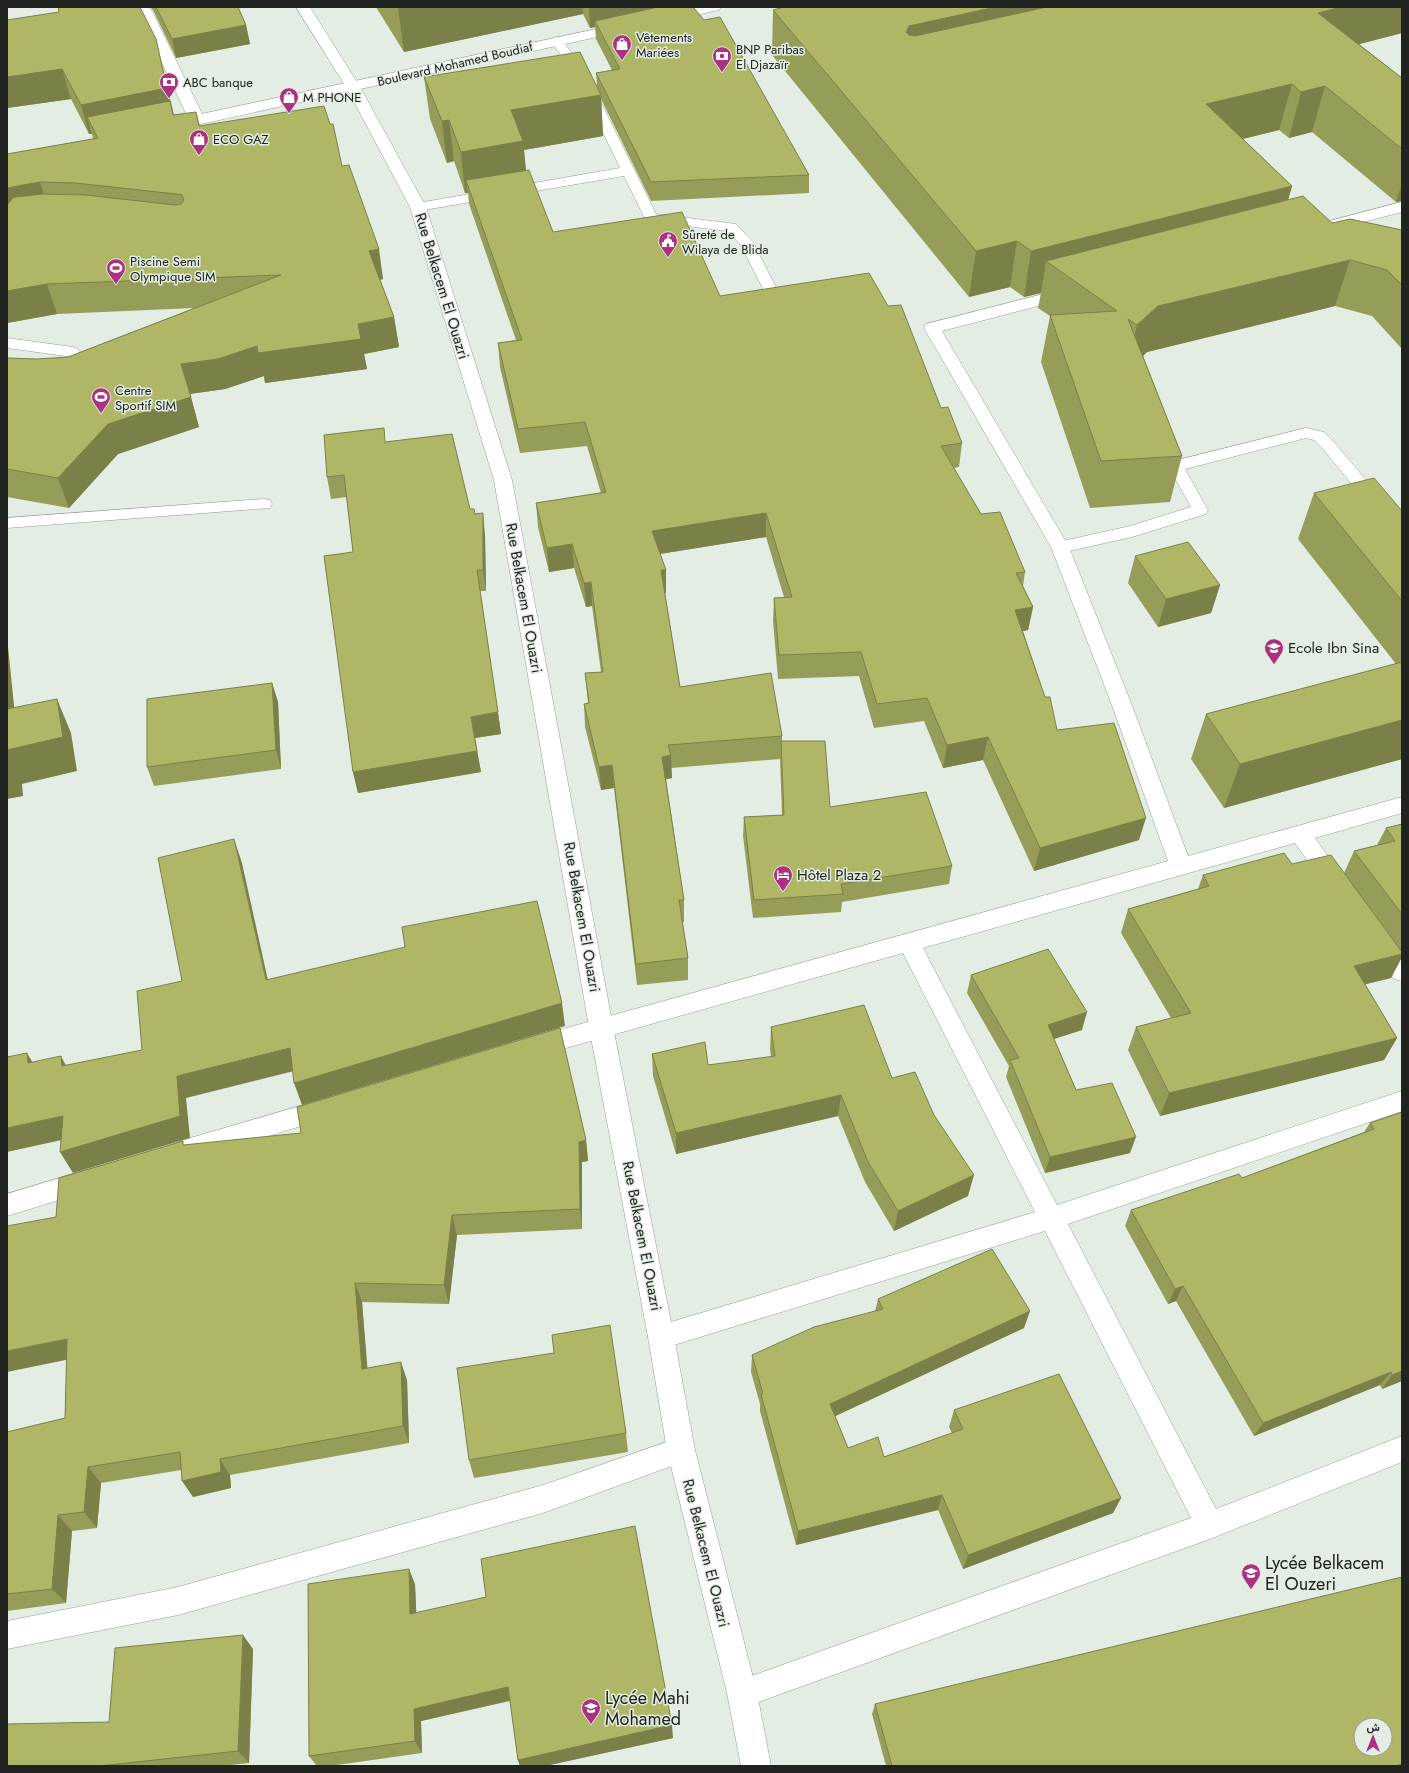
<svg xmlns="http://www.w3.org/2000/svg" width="1409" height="1773" viewBox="0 0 1409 1773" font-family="Jost,Vazirmatn,sans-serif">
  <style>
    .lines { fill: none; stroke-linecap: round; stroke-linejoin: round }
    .service-casing { stroke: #939d93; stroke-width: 1 }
    .minor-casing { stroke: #939d93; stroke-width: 1 }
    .tertiary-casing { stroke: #939d93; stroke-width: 1 }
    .secondary-casing { stroke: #939d93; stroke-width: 1 }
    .service { fill: #fff; fill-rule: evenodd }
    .minor { fill: #fff; fill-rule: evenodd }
    .tertiary { fill: #fff; fill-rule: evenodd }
    .secondary { fill: #fff; fill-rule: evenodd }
    .wall { fill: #969d59 }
    .shaded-wall { fill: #7a8048 }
    .building { fill: #afb767; stroke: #7a8048; fill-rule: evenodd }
    .labels { text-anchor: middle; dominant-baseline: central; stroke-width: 3; stroke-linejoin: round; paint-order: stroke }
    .far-poi-label { font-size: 13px; fill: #202320; stroke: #e4ede3; text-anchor: start }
    .far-street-label { font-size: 13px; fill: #202320; stroke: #e4ede3 }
    .street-label { font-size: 15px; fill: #202320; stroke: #e4ede3 }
    .poi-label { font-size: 15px; fill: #202320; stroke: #e4ede3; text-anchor: start }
    .near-poi-label { font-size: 18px; fill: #202320; stroke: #e4ede3; text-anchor: start }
  </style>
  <rect width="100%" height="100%" fill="#e4ede3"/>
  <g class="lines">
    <defs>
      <g id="service">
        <polygon points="557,37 561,38 590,80 656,214 736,224 753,242 785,305 783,308 778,309 773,308 740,244 727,231 646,221 624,176 418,211 413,210 411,207 413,204 418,203 620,168 578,80 551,41 553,38"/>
        <polygon points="7,338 73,347 78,349 80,352 78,355 73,357 7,348"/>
        <polygon points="1306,428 1324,432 1334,442 1402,523 1402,540 1396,538 1324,450 1314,440 1306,438 1185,469 1208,510 1206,514 1132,537 1060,553 1054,551 1052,547 1054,543 1130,526 1191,507 1168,466 1170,462"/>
        <polygon points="264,499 270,500 272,504 270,508 7,528 7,518"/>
      </g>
      <g id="minor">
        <polygon points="130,7 148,7 152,11 205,120 202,123 197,125 192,123 189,120 139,14"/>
        <polygon points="1402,202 1402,212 1324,232 1318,230 1316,227 1318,224"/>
        <polygon points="1067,288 1073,289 1075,293 1073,297 942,331 1069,547 1133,708 1188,856 1402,797 1402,813 1315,838 1347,883 1344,889 1336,892 1328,889 1295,843 923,948 1057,1205 1402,1091 1402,1111 1068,1224 1216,1509 1402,1436 1402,1462 1210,1539 742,1708 732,1703 727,1693 732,1683 1191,1518 1045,1231 661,1349 652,1346 648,1337 652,1328 661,1325 1035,1212 903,953 534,1057 526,1054 522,1047 526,1040 534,1037 1168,861 1113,708 1051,547 924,328 926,324"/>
        <polygon points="1380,934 1388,936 1402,955 1402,981 1394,979 1369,943 1372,936"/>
        <polygon points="327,1098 335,1101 339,1108 335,1115 327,1118 187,1161 178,1158 175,1150 178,1142 187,1139"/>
        <polygon points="86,1170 95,1173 98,1181 95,1189 7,1216 7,1194"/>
        <polygon points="681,1437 691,1441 695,1450 691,1459 543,1513 178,1615 7,1649 7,1621 178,1587 543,1485"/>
      </g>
      <polygon id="tertiary" points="296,7 310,7 360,87 426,207 512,480 613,1027 674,1337 695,1450 757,1693 771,1766 741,1766 727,1693 667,1450 648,1337 589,1027 494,480 410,207 346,87"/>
      <g id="secondary">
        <polygon points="695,7 721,7 719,10 668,21 663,20 661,17 663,14"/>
        <polygon points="624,23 629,24 631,27 629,30 169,131 164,129 161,126 164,123 169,121"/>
      </g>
    </defs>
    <use href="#service" class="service-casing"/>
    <use href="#minor" class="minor-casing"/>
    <use href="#tertiary" class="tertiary-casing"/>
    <use href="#secondary" class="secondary-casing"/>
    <use href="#service" class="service"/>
    <use href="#minor" class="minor"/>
    <use href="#tertiary" class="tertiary"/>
    <use href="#secondary" class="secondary"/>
  </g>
  <g class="wall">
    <polygon points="150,7 239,7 238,7 246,25 250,44 176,58 153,10"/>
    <polygon points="376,7 693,7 809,175 809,193 651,201 601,99 603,136 524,150 526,170 553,232 720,296 941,408 962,443 959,467 954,468 981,514 1025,572 1023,586 1033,607 1028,630 1023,631 1045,697 1057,730 1139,840 1034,871 983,760 943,768 924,721 874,728 859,676 778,679 773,621 774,598 784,597 766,537 660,554 666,570 666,593 665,593 680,687 782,736 782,741 830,807 952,866 949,884 842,902 841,912 753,918 743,836 744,817 782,815 780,759 671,768 672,778 666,779 684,900 684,922 682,922 688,958 688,980 637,985 614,788 601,790 585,727 584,704 588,703 585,673 601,672 592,606 586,607 574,568 549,572 538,527 536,503 601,493 587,446 520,453 500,367 498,343 516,340 469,204 468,193 465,193 454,161 447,163 430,119 424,77 597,86 596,73 612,70 596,39 595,27 590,28 583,14 404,52"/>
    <polygon points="1402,7 1402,33 1359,44 1402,78 1402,201 1396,202 1312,132 1289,138 1279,130 1243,139 1292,186 1288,200 1332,223 1402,230 1402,349 1372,316 1335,306 1147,352 1143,356 1182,456 1170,502 1090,508 1041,362 1050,316 1038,308 1041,293 1024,297 1010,287 969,297 772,55 773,10"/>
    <polygon points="59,12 163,68 174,115 196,112 200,126 342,166 383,279 380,280 394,317 399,347 364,354 367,369 265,383 264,376 225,389 190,394 199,427 118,454 69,508 7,497 7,358 37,359 68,357 194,308 57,314 7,323 7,154 93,139 92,134 89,134 71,99 7,108"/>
    <polygon points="386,442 470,509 475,514 485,535 486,591 480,591 501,734 475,738 481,772 358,793 353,772 353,552 347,497 331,499 327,477"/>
    <polygon points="1314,493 1402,511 1402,759 1224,808 1191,759 1206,714 1396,664 1298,539"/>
    <polygon points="1135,556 1220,585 1211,613 1158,627 1128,583"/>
    <polygon points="272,683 278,702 281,769 154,786 147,767"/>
    <polygon points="1402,824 1402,957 1391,978 1365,984 1397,1038 1384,1060 1160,1116 1128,1050 1136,1027 1171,1018 1121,933 1128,909 1198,889 1203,875 1292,864 1344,873 1354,851 1377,845 1386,828"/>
    <polygon points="971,975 1082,1030 1054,1039 1076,1090 1130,1153 1045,1173 1006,1077 1009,1066 967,993"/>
    <polygon points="771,1027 892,1078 968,1196 894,1231 865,1182 838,1116 676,1154 653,1076 652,1054 708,1065 771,1057 770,1049"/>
    <polygon points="1402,1112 1402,1381 1382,1389 1380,1385 1254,1436 1176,1301 1168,1304 1125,1226 1131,1210 1242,1178 1364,1132 1370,1123"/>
    <polygon points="586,1140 588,1161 582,1162 582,1229 457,1235 449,1304 362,1302 367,1368 407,1380 409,1443 230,1475 231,1488 193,1497 181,1470 101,1483 97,1528 72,1531 66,1603 7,1611 7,1432 65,1418 67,1360 56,1217 185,1145"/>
    <polygon points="878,1299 1024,1328 835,1416 848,1448 884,1457 952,1433 949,1427 954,1410 1121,1498 1113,1513 963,1569 938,1510 796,1545 760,1411 760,1404 751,1372 752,1355 875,1312"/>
    <polygon points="626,1433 628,1452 474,1478 469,1460"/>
    <polygon points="415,1584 416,1613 673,1738 545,1766 520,1766 518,1760 510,1701 421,1721 422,1753 330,1766 317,1766 309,1756"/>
    <polygon points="253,1649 249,1763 221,1766 7,1766 109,1722"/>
    <polygon points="875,1704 1402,1766 886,1766 872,1714"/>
  </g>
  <g class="shaded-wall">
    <polygon points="402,7 583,7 583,14 404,52 398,8"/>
    <polygon points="589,7 680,7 595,21 595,27 590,28"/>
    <polygon points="996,7 1187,7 905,72 906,32 909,26"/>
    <polygon points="1341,7 1402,7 1402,33 1306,58 1318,13"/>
    <polygon points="246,25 250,44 176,58 172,39"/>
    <polygon points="156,39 174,118 87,117 92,134 89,134 81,105"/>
    <polygon points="62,69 71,99 7,108 7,77"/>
    <polygon points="1292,84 1279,130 1196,150 1206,104"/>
    <polygon points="1325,86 1312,132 1289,138 1301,92"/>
    <polygon points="601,95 603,136 524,150 527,183 466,180 468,193 465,193 461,152 511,110"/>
    <polygon points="449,120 454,161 447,163 442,121"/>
    <polygon points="40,182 50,212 7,231 7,188"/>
    <polygon points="1402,183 1402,201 1396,202"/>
    <polygon points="1292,186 1279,232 1046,261 1041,293 1024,297 1031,251"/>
    <polygon points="1017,241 1010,287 969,297 976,251"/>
    <polygon points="379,249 383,279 374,281 369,251"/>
    <polygon points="1350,260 1335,306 1147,352 1127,372 1137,325 1158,306"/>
    <polygon points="47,284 57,314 7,323 7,291"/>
    <polygon points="394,317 399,347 364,354 367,369 265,383 264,376 225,389 189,394 181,364 257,346"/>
    <polygon points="191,397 199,427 118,454 69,508 58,478 108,424"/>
    <polygon points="483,513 485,535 486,591 483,570"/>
    <polygon points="766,513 766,537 653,555 652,531"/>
    <polygon points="572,544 574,568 549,572 547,548"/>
    <polygon points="661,570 666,570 666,593 661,594"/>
    <polygon points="591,582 592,606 586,607 584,583"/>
    <polygon points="1220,585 1211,613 1158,627 1166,599"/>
    <polygon points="1033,607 1028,630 1011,633 1015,610"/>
    <polygon points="7,637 18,744 7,720"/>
    <polygon points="272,683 278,702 281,769 276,750"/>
    <polygon points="57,699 71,733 77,771 22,784 23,796 7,799 7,750"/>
    <polygon points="498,712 501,734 474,738 471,717"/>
    <polygon points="1402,720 1402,759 1224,808 1240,764"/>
    <polygon points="988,737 983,760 943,768 947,745"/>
    <polygon points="477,751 481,772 358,793 353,772"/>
    <polygon points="671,755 672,778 663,780 662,757"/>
    <polygon points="612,765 614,788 601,790 599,767"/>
    <polygon points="1146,818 1139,840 1034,871 1040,848"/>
    <polygon points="234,839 242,863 273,1003 266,980"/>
    <polygon points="1402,954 1402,957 1391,978 1342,990 1354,966"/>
    <polygon points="562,1003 565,1026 302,1105 294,1083"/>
    <polygon points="1087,1012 1082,1030 1044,1042 1048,1025"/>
    <polygon points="1397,1038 1384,1060 1160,1116 1169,1093"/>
    <polygon points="290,1048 298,1070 186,1098 190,1138 73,1173 60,1152 177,1076"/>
    <polygon points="27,1053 40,1075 28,1063"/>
    <polygon points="61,1056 73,1079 62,1066"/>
    <polygon points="841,1095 838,1116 676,1154 676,1133"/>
    <polygon points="63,1116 75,1137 7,1152 7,1128"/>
    <polygon points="1136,1137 1130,1153 1045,1173 1050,1157"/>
    <polygon points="586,1140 588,1161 582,1162 582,1229 580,1209 579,1142"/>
    <polygon points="974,1175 968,1196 894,1231 898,1211"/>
    <polygon points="452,1215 457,1235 449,1304 444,1285"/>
    <polygon points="355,1283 362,1302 369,1387 362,1369"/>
    <polygon points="1183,1286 1176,1301 1168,1304 1175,1289"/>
    <polygon points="1030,1311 1024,1328 827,1420 830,1404"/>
    <polygon points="67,1339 80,1357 7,1372 7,1351"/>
    <polygon points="401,1362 407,1380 409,1443 403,1426"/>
    <polygon points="1402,1371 1402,1381 1382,1389 1392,1375"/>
    <polygon points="1391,1372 1380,1385 1254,1436 1263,1423"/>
    <polygon points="220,1459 230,1475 231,1488 193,1497 182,1481"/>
    <polygon points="88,1467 101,1483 97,1528 84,1512"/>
    <polygon points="942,1495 938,1510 796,1545 798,1531"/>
    <polygon points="1121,1498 1113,1513 963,1569 968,1555"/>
    <polygon points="58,1515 72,1531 66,1603 52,1589"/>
    <polygon points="409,1569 415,1584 417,1628 410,1614"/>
    <polygon points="243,1635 253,1649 249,1763 238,1751"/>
    <polygon points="508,1687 512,1700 421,1721 422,1753 415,1741 414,1709"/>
    <polygon points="672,1725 673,1738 545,1766 520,1766 518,1760"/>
    <polygon points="1402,1764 1402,1766 1394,1766"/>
  </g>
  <g class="building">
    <polygon points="58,7 140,7 156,39 167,88 81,105 62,69 7,77 7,20 59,12"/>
    <polygon points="156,7 238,7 246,25 172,39"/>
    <polygon points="658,7 693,7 704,20 720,17 809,175 651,182 596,73 620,69 595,21"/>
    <polygon points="784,7 996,7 909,26 906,32 909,35 915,36 1047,7 1341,7 1318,13 1402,78 1402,149 1325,86 1301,92 1292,84 1206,104 1292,186 1031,251 1017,241 976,251 773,10"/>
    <polygon points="580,52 601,95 511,110 523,141 461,152 449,120 442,121 424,77"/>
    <polygon points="170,101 173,115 196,112 199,126 324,106 330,124 333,124 342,166 349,165 379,249 369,251 394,317 358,324 361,339 258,353 257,346 218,359 181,364 191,397 108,424 58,478 7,469 7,358 37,359 68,357 281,275 47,284 7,291 7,205 13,198 7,199 7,198 42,194 86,195 175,205 181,204 184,200 182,195 176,194 75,183 40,182 7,188 7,154 98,138 87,117"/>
    <polygon points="529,170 553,232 682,212 720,296 869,273 888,306 901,305 941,408 948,407 962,443 941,446 981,514 1000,512 1025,572 1016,573 1033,607 1015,610 1045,697 1050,697 1057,730 1114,723 1146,818 1040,848 988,737 947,745 927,698 877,704 861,652 779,655 774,598 792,597 766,513 652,531 666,570 661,570 680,687 771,673 782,736 668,745 671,755 662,757 684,900 679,900 688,958 636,964 612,765 599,767 584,704 589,703 585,673 603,672 591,582 584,583 572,544 547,548 536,503 606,492 585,422 518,429 498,343 522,340 466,180"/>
    <polygon points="1303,196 1332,223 1350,219 1402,230 1402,285 1387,270 1350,260 1158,306 1137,325 1128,319 1182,456 1101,461 1050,315 1117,311 1046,261"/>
    <polygon points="384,428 385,442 452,434 470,509 474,509 475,514 483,513 483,570 477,570 498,712 471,717 477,751 353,772 324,556 353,552 344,475 327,477 324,435"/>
    <polygon points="1374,478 1402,511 1402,601 1314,493"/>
    <polygon points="1188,542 1220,585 1166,599 1135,556"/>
    <polygon points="1402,662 1402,720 1240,764 1206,714"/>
    <polygon points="272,683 276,750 147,767 147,699"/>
    <polygon points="57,699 63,737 7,750 7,709"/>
    <polygon points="781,741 825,741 830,807 926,792 952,866 841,884 843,894 754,900 744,817 784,815"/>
    <polygon points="1402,824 1402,914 1354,851 1395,841 1386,828"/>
    <polygon points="234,839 266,980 405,947 402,927 537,901 562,1003 294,1083 290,1048 177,1076 180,1116 60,1152 63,1116 7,1128 7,1057 27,1053 28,1063 61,1056 62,1066 142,1050 137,991 182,981 158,858"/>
    <polygon points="1284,853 1292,864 1331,855 1402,952 1402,954 1354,966 1397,1038 1169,1093 1136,1027 1191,1013 1128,909 1209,886 1203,875"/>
    <polygon points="1048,949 1087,1012 1048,1025 1076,1090 1112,1083 1136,1137 1050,1157 1010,1060 1019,1058 971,975"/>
    <polygon points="864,1005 892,1078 915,1072 934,1115 974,1175 898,1211 868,1162 841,1095 676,1133 652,1054 705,1042 708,1065 775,1056 771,1027"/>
    <polygon points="560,1028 586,1140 579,1142 580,1209 452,1215 444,1285 355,1283 362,1369 401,1362 403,1426 220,1459 221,1472 182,1481 180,1452 88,1467 84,1512 58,1515 52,1589 7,1594 7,1432 65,1418 67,1339 7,1351 7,1226 56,1217 59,1178 183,1141 183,1145 301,1133 297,1107"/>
    <polygon points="1402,1112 1402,1371 1392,1375 1391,1372 1263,1423 1183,1286 1175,1289 1131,1210 1239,1174 1242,1178 1374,1129 1370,1123"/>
    <polygon points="992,1249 1030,1311 830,1404 848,1448 878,1437 884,1457 963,1429 954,1410 1059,1374 1121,1498 968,1555 942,1495 798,1531 761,1394 763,1394 752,1355 814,1327 883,1309 878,1299"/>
    <polygon points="610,1325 626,1433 469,1460 457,1368 554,1353 552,1335"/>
    <polygon points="635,1526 672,1725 518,1760 508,1687 414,1709 415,1741 309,1756 308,1584 409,1569 410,1614 486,1597 481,1559"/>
    <path d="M1402 1577V1764L1394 1766H892L875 1704ZM1361 1725H1385V1749H1361Z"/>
    <polygon points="243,1635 238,1751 99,1766 7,1766 7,1724 109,1722 115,1648"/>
  </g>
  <defs>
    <symbol id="shop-pin" viewBox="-11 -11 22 30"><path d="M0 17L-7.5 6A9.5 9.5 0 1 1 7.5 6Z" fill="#ad3182" stroke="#e4ede3"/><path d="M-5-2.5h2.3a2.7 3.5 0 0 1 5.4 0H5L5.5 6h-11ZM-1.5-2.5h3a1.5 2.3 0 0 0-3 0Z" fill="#fff"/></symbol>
    <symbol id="bank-pin" viewBox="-11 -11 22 30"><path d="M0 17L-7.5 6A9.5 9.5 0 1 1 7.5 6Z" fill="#ad3182" stroke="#e4ede3"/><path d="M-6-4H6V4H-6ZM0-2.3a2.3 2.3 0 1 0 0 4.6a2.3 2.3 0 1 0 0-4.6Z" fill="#fff"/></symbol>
    <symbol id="civic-pin" viewBox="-11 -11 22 30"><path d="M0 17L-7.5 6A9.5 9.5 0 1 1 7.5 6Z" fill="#ad3182" stroke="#e4ede3"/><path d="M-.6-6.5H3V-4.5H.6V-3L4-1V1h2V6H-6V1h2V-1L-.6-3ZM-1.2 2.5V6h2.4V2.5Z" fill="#fff"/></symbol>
    <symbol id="stadium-pin" viewBox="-11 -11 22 30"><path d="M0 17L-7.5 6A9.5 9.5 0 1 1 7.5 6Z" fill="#ad3182" stroke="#e4ede3"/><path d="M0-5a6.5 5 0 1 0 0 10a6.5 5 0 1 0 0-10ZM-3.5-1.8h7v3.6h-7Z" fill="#fff"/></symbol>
    <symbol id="school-pin" viewBox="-11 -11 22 30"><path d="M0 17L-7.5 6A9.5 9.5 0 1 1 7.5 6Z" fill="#ad3182" stroke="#e4ede3"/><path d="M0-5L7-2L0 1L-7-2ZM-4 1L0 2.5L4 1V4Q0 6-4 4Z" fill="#fff"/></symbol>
    <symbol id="hotel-pin" viewBox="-11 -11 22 30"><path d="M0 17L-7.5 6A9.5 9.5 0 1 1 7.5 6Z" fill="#ad3182" stroke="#e4ede3"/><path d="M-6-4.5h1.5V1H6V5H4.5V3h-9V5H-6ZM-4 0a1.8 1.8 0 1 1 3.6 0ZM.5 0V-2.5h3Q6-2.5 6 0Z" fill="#fff"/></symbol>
  </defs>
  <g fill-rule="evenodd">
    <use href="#shop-pin" x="611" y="33" width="22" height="30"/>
    <use href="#bank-pin" x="711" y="45" width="22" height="30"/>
    <use href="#bank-pin" x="158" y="71" width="22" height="30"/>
    <use href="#shop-pin" x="278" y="86" width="22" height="30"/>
    <use href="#shop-pin" x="188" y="128" width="22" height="30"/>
    <use href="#civic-pin" x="657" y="230" width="22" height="30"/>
    <use href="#stadium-pin" x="105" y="257" width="22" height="30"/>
    <use href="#stadium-pin" x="90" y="386" width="22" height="30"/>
    <use href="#school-pin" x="1263" y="637" width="22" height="30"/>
    <use href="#hotel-pin" x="772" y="864" width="22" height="30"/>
    <use href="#school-pin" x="1240" y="1562" width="22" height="30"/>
    <use href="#school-pin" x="580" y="1697" width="22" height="30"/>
  </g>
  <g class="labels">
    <g class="far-poi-label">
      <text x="636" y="37">Vêtements<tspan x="636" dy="15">Mariées</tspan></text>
      <text x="736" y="49">BNP Paribas<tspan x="736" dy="15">El Djazaïr</tspan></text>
      <text x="183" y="82">ABC banque</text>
      <text x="303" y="97">M PHONE</text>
      <text x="213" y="139">ECO GAZ</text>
      <text x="682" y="234">Sûreté de<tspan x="682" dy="15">Wilaya de Blida</tspan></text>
      <text x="130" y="261">Piscine Semi<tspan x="130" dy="15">Olympique SIM</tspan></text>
      <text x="115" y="390">Centre<tspan x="115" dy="15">Sportif SIM</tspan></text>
    </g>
    <g class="far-street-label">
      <text transform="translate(455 64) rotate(-13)">Boulevard Mohamed Boudiaf</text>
    </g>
    <g class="street-label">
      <text transform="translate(442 286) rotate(73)">Rue Belkacem El Ouazri</text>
      <text transform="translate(524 598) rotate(80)">Rue Belkacem El Ouazri</text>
      <text transform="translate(582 917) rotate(80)">Rue Belkacem El Ouazri</text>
      <text transform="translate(642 1236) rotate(79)">Rue Belkacem El Ouazri</text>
      <text transform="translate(706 1553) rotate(76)">Rue Belkacem El Ouazri</text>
    </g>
    <g class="poi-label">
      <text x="1288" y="648">Ecole Ibn Sina</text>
      <text x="797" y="875">Hôtel Plaza 2</text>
    </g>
    <g class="near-poi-label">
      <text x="1265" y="1563">Lycée Belkacem<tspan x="1265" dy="21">El Ouzeri</tspan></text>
      <text x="605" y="1698">Lycée Mahi<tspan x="605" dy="21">Mohamed</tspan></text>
    </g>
  </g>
  <rect width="1409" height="1773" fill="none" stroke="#202320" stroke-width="16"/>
  <g transform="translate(1373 1737)"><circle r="19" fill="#e4ede3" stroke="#969c95"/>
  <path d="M0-3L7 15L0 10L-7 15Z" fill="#ad3182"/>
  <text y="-6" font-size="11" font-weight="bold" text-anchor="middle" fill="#202320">ش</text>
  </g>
</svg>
